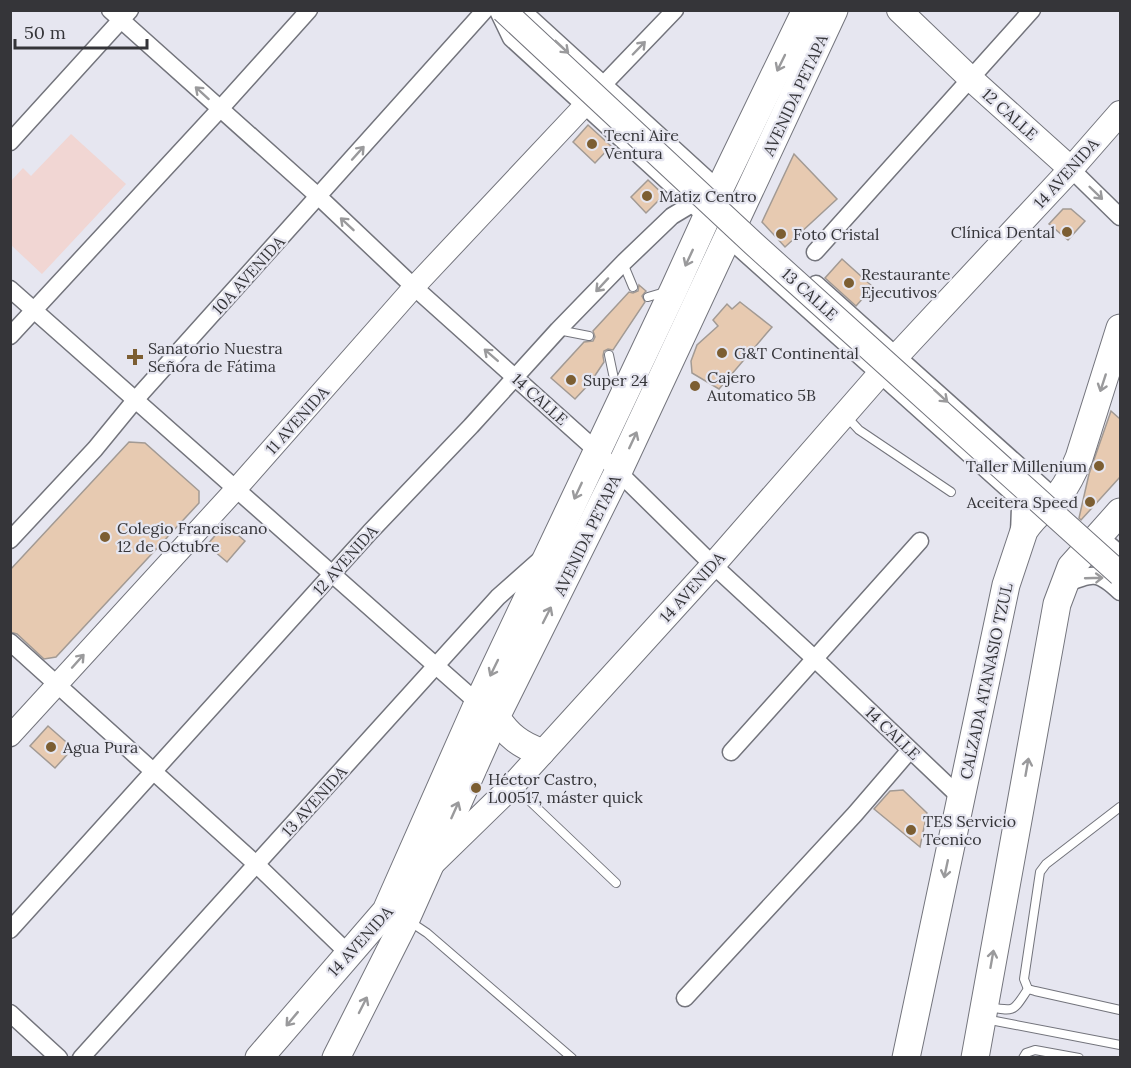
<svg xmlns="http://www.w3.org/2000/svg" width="1131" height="1068" viewBox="0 0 1131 1068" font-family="Lora,serif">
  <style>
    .commercial { fill: #f1d6d3 }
    .building { fill: #e7cab1; stroke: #a29a94; stroke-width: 1.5 }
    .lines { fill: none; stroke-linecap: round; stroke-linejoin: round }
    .service-casing { stroke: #73747c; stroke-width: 10 }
    .minor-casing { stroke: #73747c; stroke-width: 19 }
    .tertiary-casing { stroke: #73747c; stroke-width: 23 }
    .secondary-casing { stroke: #73747c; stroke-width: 26 }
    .primary-casing { stroke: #73747c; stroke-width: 29 }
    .service { stroke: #fff; stroke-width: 8 }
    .minor { stroke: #fff; stroke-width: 16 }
    .tertiary { stroke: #fff; stroke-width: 21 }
    .secondary { stroke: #fff; stroke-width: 24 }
    .primary { stroke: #fff; stroke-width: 27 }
    .secondary-bridge-casing { stroke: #73747c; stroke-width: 26; stroke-linecap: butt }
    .secondary-bridge { stroke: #fff; stroke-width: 24 }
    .oneway { stroke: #9a9a9c }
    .poi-dot { fill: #7c5e32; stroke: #e6e6f0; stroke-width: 2 }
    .labels { text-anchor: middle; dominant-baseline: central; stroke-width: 4.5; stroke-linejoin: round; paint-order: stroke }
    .street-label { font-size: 16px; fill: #353539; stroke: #e6e6f0 }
    .poi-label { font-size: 16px; fill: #353539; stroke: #e6e6f0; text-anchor: start }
  </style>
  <rect width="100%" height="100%" fill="#e6e6f0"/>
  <polygon class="commercial" points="71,134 126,184 42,274 11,245 11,181 23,168 31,176"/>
  <g class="building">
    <polygon points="588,125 611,146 595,163 573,142"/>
    <polygon points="794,154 837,199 785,247 762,222"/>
    <polygon points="648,180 664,195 646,213 631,197"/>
    <polygon points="1063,209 1071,209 1085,221 1068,240 1049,224"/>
    <polygon points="842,259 873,287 856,306 825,278"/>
    <polygon points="639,285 646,291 642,296 645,302 613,350 608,349 604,351 603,356 604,362 590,383 575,399 551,378 584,342 593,341 595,337 593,331 629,292 633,293 638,291"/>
    <polygon points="740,302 772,327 719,389 692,373 691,361 697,345 718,326 713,320 727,304 732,309"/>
    <polygon points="1111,411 1120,419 1120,477 1081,520 1079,518 1089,474"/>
    <polygon points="129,442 145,443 199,491 199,503 56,657 44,659 17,634 10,632 10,570"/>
    <polygon points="225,524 245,541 227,562 207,545"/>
    <polygon points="48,726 73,748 55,768 30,746"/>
    <polygon points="903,790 927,813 920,847 874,809 890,791"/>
  </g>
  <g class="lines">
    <defs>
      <g id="service">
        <polyline points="623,263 633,287"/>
        <polyline points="648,297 665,292"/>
        <polyline points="558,330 589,336"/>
        <polyline points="609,355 617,393"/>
        <polyline points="845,415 859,430 951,492"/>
        <polyline points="515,787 616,883"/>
        <polyline points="1120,807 1046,864 1040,872 1024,979 1028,989 1035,991 1120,1010"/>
        <polyline points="409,921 427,933 572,1058"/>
        <path d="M989 1007C1016 1012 1013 1011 1028 989"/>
        <polyline points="985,1019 1120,1045"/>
        <polyline points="1023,1058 1026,1053 1035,1050 1079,1058"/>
      </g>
      <g id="minor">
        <polyline points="110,10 319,197 414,287 597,451 713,565 815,659 961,798"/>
        <polyline points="518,10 525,13 719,190"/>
        <polyline points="498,11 511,38 698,209"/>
        <polyline points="603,85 675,10"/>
        <polyline points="10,142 130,10"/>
        <polyline points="1071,169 1120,217"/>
        <polyline points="728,238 1018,498 1020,507 1019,534"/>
        <polyline points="815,252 1032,10"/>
        <polyline points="816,284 1055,498"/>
        <polyline points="10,289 478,703"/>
        <polyline points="10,336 220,109 309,10"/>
        <polyline points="1099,536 1120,554"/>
        <polyline points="10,540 95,449 136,399 485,10"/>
        <path d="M1063 585C1092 573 1097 570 1120 592"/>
        <polyline points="10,642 256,864 348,953"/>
        <polyline points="731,752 920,541"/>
        <polyline points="10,930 370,532 471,426 558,330 623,263 672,216 692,204"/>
        <polyline points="685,998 855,814 910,750"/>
        <polyline points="10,1013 59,1058"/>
        <polyline points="81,1058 498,597 542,558"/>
      </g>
      <polyline id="tertiary" points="10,736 236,489 414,287 584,106"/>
      <g id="secondary">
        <polyline points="899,10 971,79 1071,169"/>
        <polyline points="433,863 513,785 713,565 879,375 1071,169 1120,113"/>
      </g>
      <g id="primary">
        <path d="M496 717C508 735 520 745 541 752"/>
        <polyline points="259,1058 386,911 478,703 674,289 719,190 806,10"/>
        <polyline points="336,1058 406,919 496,717 618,472 834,10"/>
        <path d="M906 1058 1006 585 1024 531C1034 514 1049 506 1061 492 1069 482 1074 470 1079 458L1120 328"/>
        <polyline points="975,1058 1057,604 1071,567 1120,512"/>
      </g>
    </defs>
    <use href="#service" class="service-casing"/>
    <use href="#minor" class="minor-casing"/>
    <use href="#tertiary" class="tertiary-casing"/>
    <use href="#secondary" class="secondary-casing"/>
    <use href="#primary" class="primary-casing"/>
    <use href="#service" class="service"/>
    <use href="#minor" class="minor"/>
    <use href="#tertiary" class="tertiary"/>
    <use href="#secondary" class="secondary"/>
    <use href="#primary" class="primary"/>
    <defs>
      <polyline id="secondary-bridge" points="503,10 754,244 1120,574"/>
    </defs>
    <use href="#secondary-bridge" class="secondary-bridge-casing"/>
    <use href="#secondary-bridge" class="secondary-bridge"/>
  </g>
  <defs><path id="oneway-shaft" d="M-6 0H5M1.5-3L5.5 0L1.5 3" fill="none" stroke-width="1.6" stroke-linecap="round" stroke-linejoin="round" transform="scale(1.5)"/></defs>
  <g class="oneway">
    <use href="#oneway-shaft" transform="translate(562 47) rotate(43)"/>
    <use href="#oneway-shaft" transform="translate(639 48) rotate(-46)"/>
    <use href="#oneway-shaft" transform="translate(781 63) rotate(116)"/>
    <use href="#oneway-shaft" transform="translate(202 93) rotate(-138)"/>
    <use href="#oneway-shaft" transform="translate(358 153) rotate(-48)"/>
    <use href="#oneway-shaft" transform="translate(1096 193) rotate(44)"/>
    <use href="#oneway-shaft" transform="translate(347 224) rotate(-137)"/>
    <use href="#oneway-shaft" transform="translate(689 258) rotate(115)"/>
    <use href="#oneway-shaft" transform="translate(602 285) rotate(133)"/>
    <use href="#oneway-shaft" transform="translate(491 355) rotate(-139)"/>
    <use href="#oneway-shaft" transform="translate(1103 383) rotate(108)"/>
    <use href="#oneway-shaft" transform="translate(941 396) rotate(42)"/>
    <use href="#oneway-shaft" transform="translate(633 440) rotate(-65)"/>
    <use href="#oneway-shaft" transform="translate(578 491) rotate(115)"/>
    <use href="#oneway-shaft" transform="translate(1094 578) rotate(-2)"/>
    <use href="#oneway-shaft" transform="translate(547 615) rotate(-63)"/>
    <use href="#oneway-shaft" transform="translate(78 661) rotate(-48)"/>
    <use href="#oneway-shaft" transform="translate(494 668) rotate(116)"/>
    <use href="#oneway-shaft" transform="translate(1027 767) rotate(-80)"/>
    <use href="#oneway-shaft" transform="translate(455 810) rotate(-66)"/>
    <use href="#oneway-shaft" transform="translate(946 869) rotate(102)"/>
    <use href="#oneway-shaft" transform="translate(992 959) rotate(-80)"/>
    <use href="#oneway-shaft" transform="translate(363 1005) rotate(-63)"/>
    <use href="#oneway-shaft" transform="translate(292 1019) rotate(130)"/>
  </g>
  <g class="poi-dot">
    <circle cx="592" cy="144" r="6"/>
    <circle cx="647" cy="196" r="6"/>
    <circle cx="1067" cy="232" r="6"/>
    <circle cx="781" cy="234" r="6"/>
    <circle cx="849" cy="283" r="6"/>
    <circle cx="722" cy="353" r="6"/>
    <path d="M132 348h6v6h6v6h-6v6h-6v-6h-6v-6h6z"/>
    <circle cx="571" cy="380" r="6"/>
    <circle cx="695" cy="386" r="6"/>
    <circle cx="1099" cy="466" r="6"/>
    <circle cx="1090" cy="502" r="6"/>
    <circle cx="105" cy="537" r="6"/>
    <circle cx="51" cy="747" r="6"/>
    <circle cx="476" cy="788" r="6"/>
    <circle cx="911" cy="830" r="6"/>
  </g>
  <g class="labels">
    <g class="street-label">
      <text transform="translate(795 95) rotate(-65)">AVENIDA PETAPA</text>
      <text transform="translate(1010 114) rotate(42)">12 CALLE</text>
      <text transform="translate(1066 173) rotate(-48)">14 AVENIDA</text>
      <text transform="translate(248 275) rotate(-48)">10A AVENIDA</text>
      <text transform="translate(810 294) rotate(42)">13 CALLE</text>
      <text transform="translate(540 399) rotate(42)">14 CALLE</text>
      <text transform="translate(297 420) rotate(-48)">11 AVENIDA</text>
      <text transform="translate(587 535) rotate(-64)">AVENIDA PETAPA</text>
      <text transform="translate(345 560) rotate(-48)">12 AVENIDA</text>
      <text transform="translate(692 587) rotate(-48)">14 AVENIDA</text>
      <text transform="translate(986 681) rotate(-78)">CALZADA ATANASIO TZUL</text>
      <text transform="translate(893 733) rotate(44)">14 CALLE</text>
      <text transform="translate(314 801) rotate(-48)">13 AVENIDA</text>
      <text transform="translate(360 941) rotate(-48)">14 AVENIDA</text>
    </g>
    <g class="poi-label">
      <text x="604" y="135">Tecni Aire<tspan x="604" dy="18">Ventura</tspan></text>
      <text x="659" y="196">Matiz Centro</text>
      <text x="1055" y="232" text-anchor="end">Clínica Dental</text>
      <text x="793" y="234">Foto Cristal</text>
      <text x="861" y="274">Restaurante<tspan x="861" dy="18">Ejecutivos</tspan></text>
      <text x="148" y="348">Sanatorio Nuestra<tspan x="148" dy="18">Señora de Fátima</tspan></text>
      <text x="734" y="353">G&amp;T Continental</text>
      <text x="707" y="377">Cajero<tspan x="707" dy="18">Automatico 5B</tspan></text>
      <text x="583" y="380">Super 24</text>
      <text x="1087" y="466" text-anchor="end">Taller Millenium</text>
      <text x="1078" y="502" text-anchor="end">Aceitera Speed</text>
      <text x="117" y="528">Colegio Franciscano<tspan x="117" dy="18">12 de Octubre</tspan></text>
      <text x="63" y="747">Agua Pura</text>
      <text x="488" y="779">Héctor Castro,<tspan x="488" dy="18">L00517, máster quick</tspan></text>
      <text x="923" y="821">TES Servicio<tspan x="923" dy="18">Tecnico</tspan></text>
    </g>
  </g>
  <rect width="1131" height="1068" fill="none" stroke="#353539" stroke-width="24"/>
  <path d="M15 39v9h132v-9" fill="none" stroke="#353539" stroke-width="3"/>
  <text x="24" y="39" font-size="18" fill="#353539" stroke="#e6e6f0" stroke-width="4.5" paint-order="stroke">50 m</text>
</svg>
